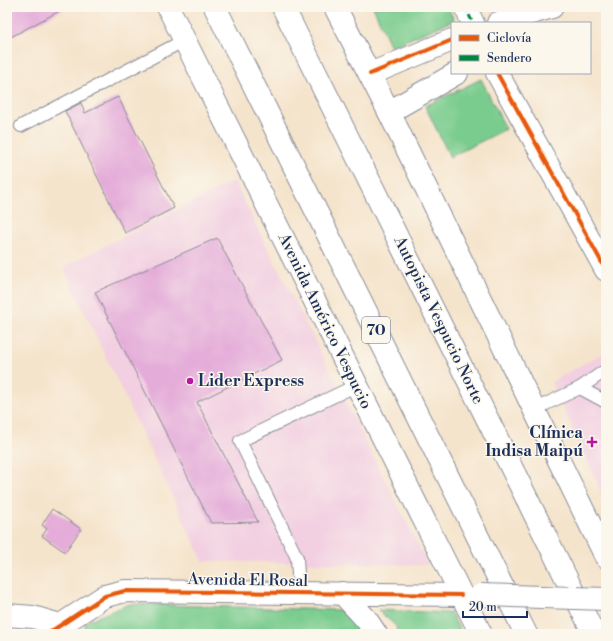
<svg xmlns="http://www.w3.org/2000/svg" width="613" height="641" viewBox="0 0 613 641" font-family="'Libre Bodoni',serif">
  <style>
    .built { fill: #f2cfe1 }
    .green { fill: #7acc8e; stroke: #4a7e76 }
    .building { fill: #e4acd9 }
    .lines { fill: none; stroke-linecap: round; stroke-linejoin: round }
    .service-casing { stroke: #888a95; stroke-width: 14 }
    .minor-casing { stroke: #888a95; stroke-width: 24 }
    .tertiary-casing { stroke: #888a95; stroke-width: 24 }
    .secondary-casing { stroke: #888a95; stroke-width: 24 }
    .motorway-casing { stroke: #888a95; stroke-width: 24 }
    .service { stroke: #fff; stroke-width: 12 }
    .minor { stroke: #fff; stroke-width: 22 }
    .tertiary { stroke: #fff; stroke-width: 22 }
    .secondary { stroke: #fff; stroke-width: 22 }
    .motorway { stroke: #fff; stroke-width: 22 }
    .secondary-bridge-casing { stroke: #888a95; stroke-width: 24; stroke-linecap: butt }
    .secondary-bridge { stroke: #fff; stroke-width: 22 }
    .quiet { stroke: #00873e; stroke-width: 3; stroke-dasharray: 6 3; stroke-linecap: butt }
    .cycleway-casing { stroke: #fbf7ec; stroke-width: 6 }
    .cycleway { stroke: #e8590c; stroke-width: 4 }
    .poi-dot { fill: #b5179e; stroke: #fbf7ec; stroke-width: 1.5 }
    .labels { text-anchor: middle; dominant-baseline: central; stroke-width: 3; stroke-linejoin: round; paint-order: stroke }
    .shield { fill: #fbf7ec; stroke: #5e6b89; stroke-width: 1 }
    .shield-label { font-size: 15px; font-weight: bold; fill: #1b2f5e }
    .street-label { font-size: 16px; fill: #1b2f5e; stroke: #fbf7ec }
    .poi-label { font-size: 16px; font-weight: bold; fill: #1b2f5e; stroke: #fbf7ec; text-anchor: start }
  </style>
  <rect width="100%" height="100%" fill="#fbf7ec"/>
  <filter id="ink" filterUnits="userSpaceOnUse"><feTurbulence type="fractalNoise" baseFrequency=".025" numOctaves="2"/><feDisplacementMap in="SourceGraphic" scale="8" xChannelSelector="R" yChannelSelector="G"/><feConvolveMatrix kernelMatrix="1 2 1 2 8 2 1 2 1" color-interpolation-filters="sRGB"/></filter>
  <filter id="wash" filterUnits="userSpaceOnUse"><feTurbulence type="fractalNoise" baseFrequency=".012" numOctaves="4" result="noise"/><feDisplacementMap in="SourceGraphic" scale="16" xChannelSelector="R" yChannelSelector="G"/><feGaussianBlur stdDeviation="0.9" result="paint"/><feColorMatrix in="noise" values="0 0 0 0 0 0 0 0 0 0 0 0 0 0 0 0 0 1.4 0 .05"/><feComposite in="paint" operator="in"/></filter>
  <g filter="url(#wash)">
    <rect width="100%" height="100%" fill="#f5e4cc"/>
    <g class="built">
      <polygon points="234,181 428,565 203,561 63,267"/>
      <polygon points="606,346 606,502 551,382 601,354"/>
    </g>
    <g class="green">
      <polygon points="373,7 448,7 454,20 391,47"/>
      <polygon points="481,79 506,129 450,157 425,106"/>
      <polygon points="129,604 341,610 362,630 364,634 85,634 85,622"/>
      <polygon points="378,610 451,613 462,634 397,634 396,626"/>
    </g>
    <g id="blocks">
      <g class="building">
        <polygon points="7,7 67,7 7,39"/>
        <polygon points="118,97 174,208 125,233 65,111 81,103 85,113"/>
        <polygon points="217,238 282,360 197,402 258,522 211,523 95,292"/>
        <polygon points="52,509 81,529 65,552 42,536 47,529 42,525"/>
      </g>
    </g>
  </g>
  <g filter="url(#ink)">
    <use href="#blocks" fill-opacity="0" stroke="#888a95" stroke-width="1"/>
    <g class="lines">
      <defs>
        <g id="service">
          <polyline points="21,126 185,40"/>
          <polyline points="580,388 606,402"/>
          <polyline points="535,409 580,388 606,370"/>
          <polyline points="299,592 297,558 240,441 357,385"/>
        </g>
        <g id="minor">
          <polyline points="465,7 473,23"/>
          <polyline points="498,23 552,7"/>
          <polyline points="497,73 606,270"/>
          <polyline points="370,74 452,40"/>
          <polyline points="389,112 457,73"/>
          <polyline points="7,615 33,617 60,625"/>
        </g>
        <g id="tertiary">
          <polyline points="342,593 366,619 376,634"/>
          <polyline points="47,634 105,596 125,591 461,595"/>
        </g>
        <g id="secondary">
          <polyline points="168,7 481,634"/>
          <polyline points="335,7 389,112 606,557"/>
        </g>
        <g id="motorway">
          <polyline points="215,7 526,634"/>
          <polyline points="283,7 594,634"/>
        </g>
      </defs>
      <use href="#service" class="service-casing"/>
      <use href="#minor" class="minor-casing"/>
      <use href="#tertiary" class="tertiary-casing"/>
      <use href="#secondary" class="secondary-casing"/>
      <use href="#motorway" class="motorway-casing"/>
      <use href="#service" class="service"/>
      <use href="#minor" class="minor"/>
      <use href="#tertiary" class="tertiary"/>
      <use href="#secondary" class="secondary"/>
      <use href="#motorway" class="motorway"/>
      <defs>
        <polyline id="secondary-bridge" points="481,595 606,599"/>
      </defs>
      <use href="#secondary-bridge" class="secondary-bridge-casing"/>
      <use href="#secondary-bridge" class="secondary-bridge"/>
      <polyline class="quiet" points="465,7 473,23"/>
      <defs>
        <g id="cycleway">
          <polyline points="497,73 606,270"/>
          <polyline points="370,74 452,40"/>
          <polyline points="47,634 105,596 125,591 461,595"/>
        </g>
      </defs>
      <use href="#cycleway" class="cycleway-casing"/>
      <use href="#cycleway" class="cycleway"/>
    </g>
  </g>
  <g class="poi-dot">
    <circle cx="190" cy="381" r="4"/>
    <path d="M590 436h4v4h4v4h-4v4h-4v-4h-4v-4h4z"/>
  </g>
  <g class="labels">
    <rect class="shield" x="362" y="317" width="28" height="26" rx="3"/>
    <g class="shield-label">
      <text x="376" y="330">70</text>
    </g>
    <g class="street-label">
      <text transform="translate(439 320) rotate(64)">Autopista Vespucio Norte</text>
      <text transform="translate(325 321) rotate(64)">Avenida Américo Vespucio</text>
      <text transform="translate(248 580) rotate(1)">Avenida El Rosal</text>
    </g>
    <g class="poi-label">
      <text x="198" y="381">Lider Express</text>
      <text x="583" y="433" text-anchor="end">Clínica<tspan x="583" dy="18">Indisa Maipú</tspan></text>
    </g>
  </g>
  <rect width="613" height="641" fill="none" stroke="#fbf7ec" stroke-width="24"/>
  <rect x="451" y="22" width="140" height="52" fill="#fbf7ec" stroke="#a1a7b3"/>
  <rect x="459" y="35" width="20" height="6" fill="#e8590c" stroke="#a1a7b3"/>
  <text x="487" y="42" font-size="12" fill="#1b2f5e">Ciclovía</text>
  <rect x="459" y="55" width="20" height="6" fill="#00873e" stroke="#a1a7b3"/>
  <text x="487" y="62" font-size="12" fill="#1b2f5e">Sendero</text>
  <path d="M463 611v6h64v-6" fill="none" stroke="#1b2f5e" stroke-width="2"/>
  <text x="469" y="611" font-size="12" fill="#1b2f5e" stroke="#fbf7ec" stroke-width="3" paint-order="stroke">20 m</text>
</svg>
